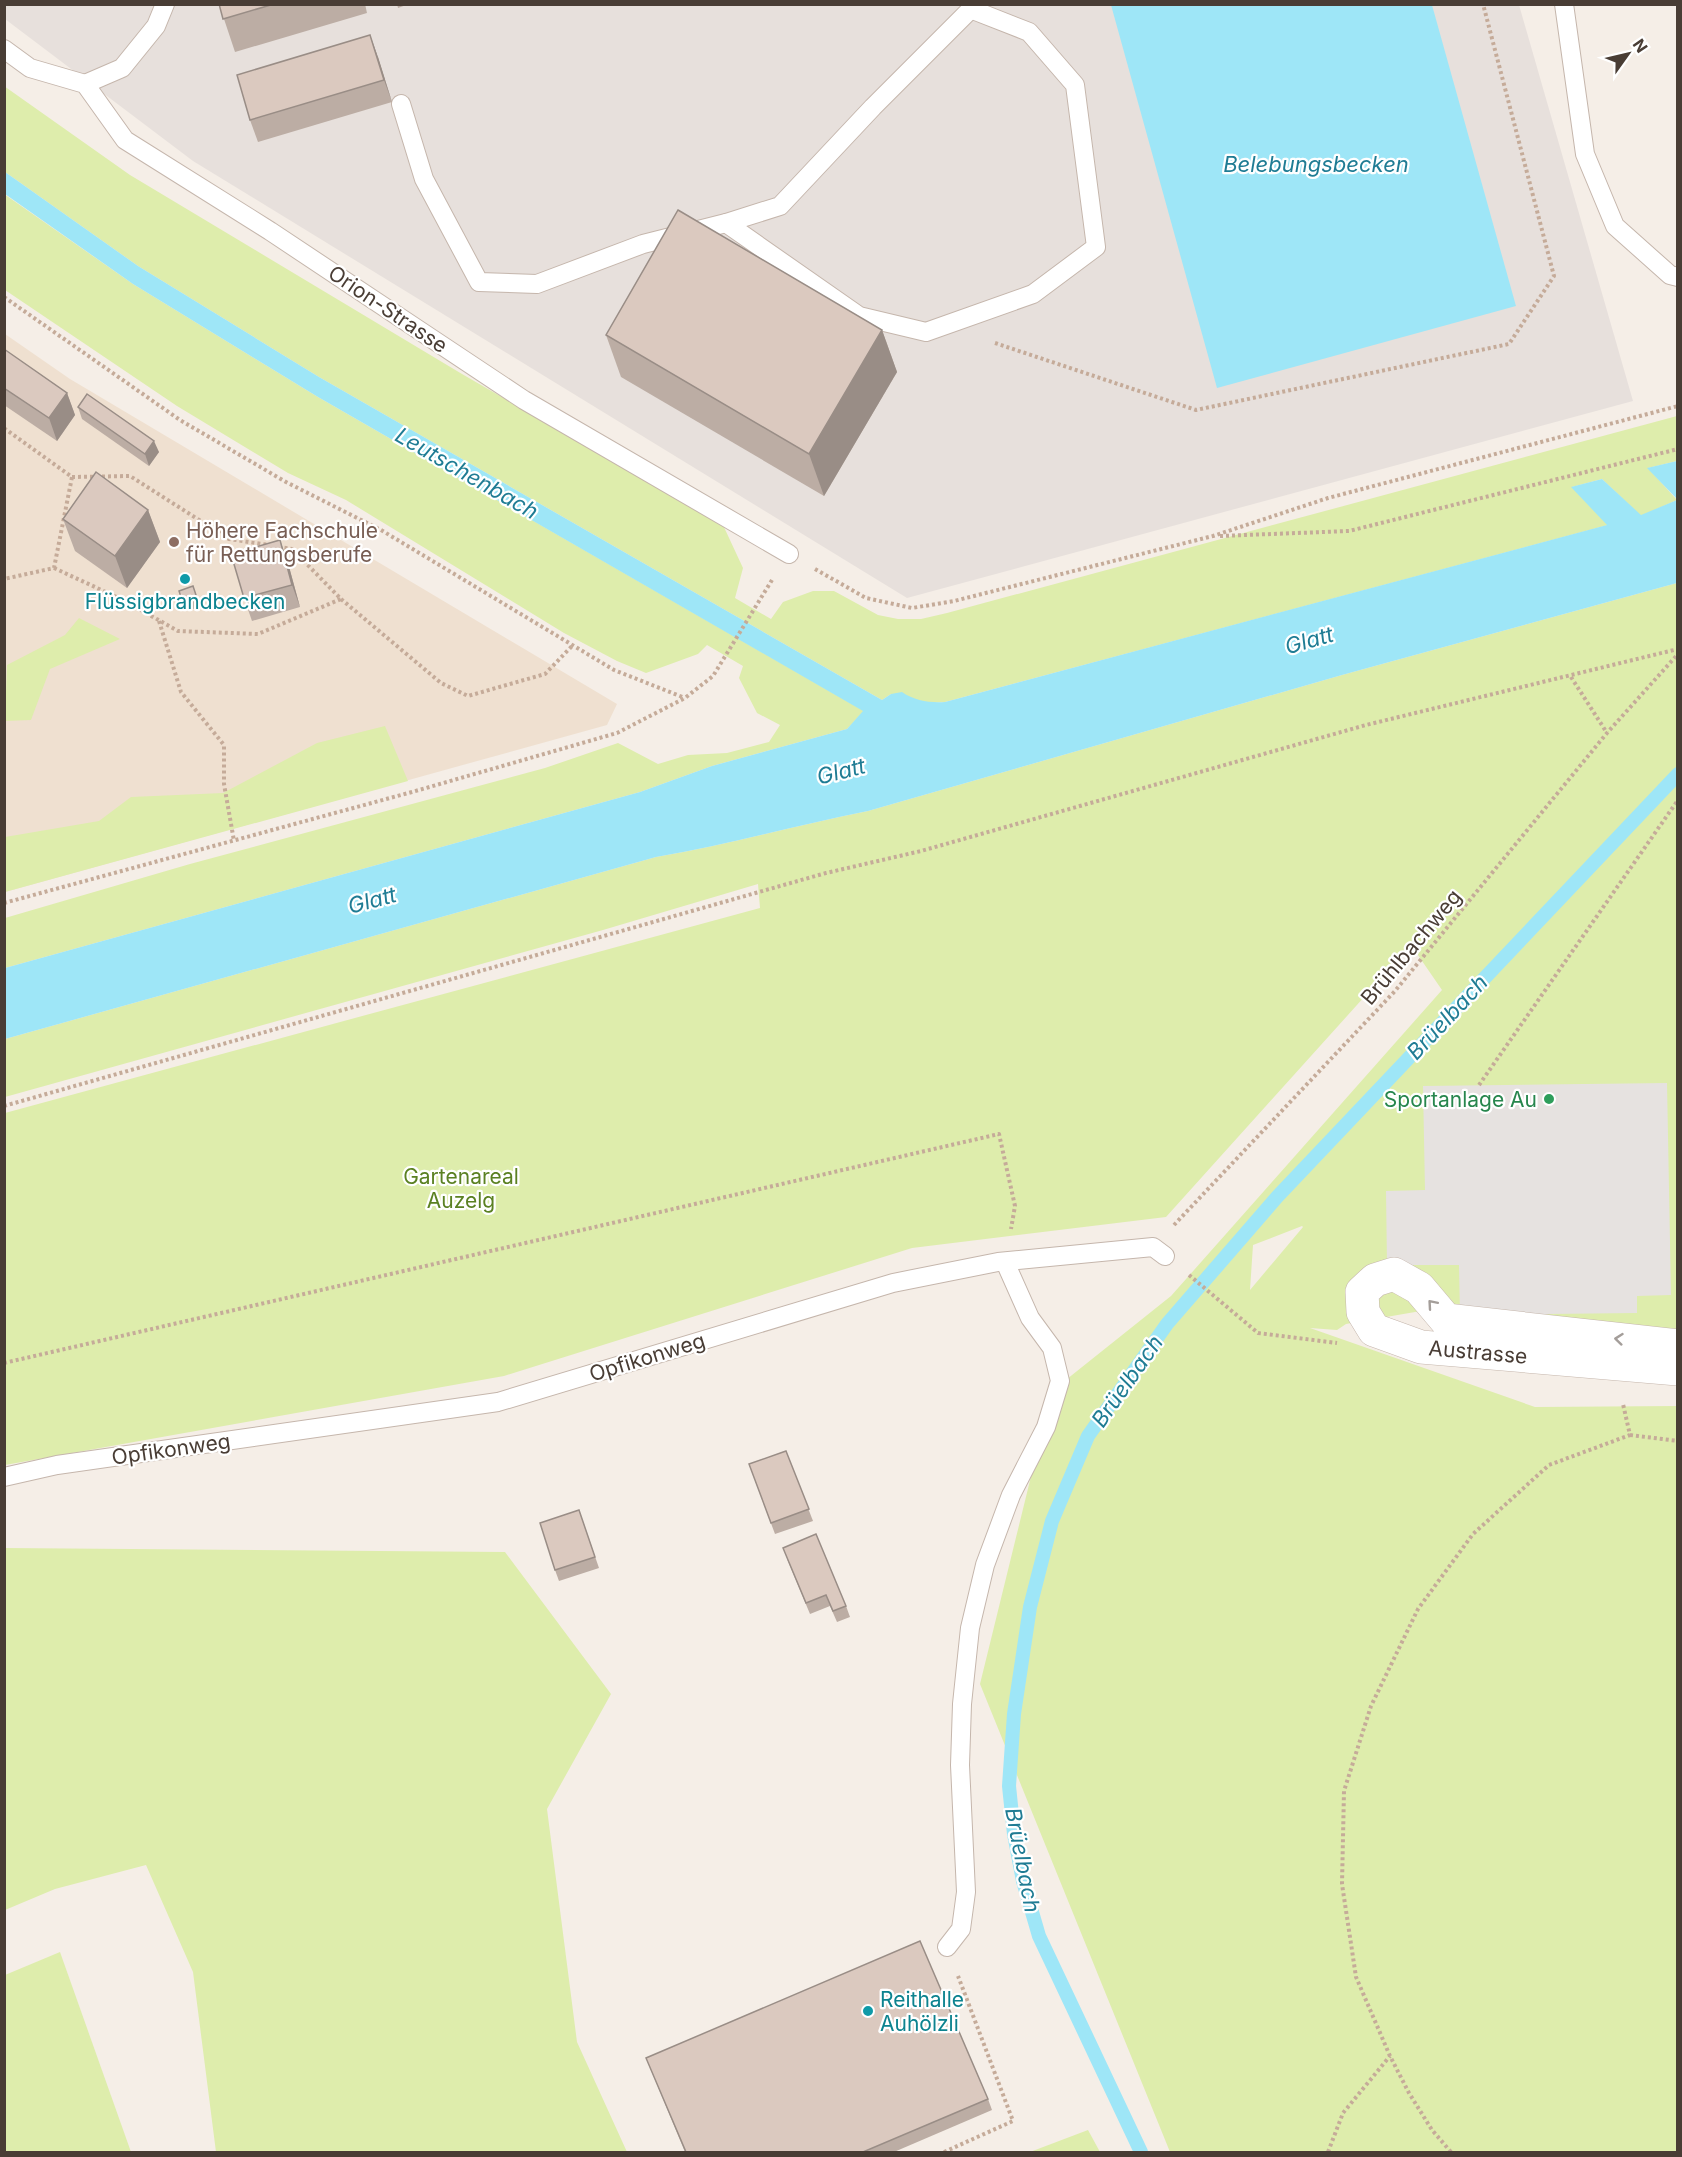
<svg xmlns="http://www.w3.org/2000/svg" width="1682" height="2157" viewBox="0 0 1682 2157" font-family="Inter,sans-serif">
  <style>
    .industrial { fill: #e7e0dc }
    .education { fill: #efe0d0 }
    .green { fill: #deedac; fill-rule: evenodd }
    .parking { fill: #e6e2e0 }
    .water { fill: #9ee6f7 }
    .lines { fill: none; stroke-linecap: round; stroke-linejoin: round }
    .stream { stroke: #9ee6f7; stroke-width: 14 }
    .service-casing { stroke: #c5b6ac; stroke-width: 20 }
    .minor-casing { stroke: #c5b6ac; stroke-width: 34 }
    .path { stroke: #c5ab99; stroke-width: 4; stroke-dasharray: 3 3; stroke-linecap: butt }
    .service { stroke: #fff; stroke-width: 18 }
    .minor { stroke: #fff; stroke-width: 33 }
    .wall { fill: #bcada4 }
    .shaded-wall { fill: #998d86 }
    .building { fill: #dbc9bf; stroke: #998d86; stroke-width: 1.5 }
    .oneway { stroke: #a49e9a }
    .education-dot { fill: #8d6e63; stroke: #fff; stroke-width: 2 }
    .culture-dot { fill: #0f9aa8; stroke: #fff; stroke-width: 2 }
    .leisure-dot { fill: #2e9e5b; stroke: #fff; stroke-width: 2 }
    .labels { text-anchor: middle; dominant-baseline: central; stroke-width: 4.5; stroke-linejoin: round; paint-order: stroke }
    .street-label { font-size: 21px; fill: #493d35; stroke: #fff }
    .education-label { font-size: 21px; fill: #785e54; stroke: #fff; text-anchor: start }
    .culture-label { font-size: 21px; fill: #0d838f; stroke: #fff }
    .leisure-label { font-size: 21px; fill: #27864d; stroke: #fff; text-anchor: end }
    .park-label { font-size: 21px; fill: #5b8122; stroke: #fff }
    .water-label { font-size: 22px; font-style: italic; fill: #1f7c94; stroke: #fff }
  </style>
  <rect width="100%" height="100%" fill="#f5eee7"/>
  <polygon class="industrial" points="4,5 1519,5 1633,401 907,598 193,161 5,19"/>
  <polygon class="education" points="5,334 70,379 617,704 607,725 5,892"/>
  <g class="green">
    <polygon points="4,86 130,175 462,374 723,525 743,568 735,598 771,619 783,602 813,591 834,591 878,615 898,619 921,619 947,613 1677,416 1677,461 1648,468 1677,500 1641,516 1602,479 1572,487 1608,525 945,702 930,703 891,694 882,700 319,377 138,266 5,172"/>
    <polygon points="4,194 133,284 318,397 864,711 847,729 712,766 640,792 5,968 5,918 190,864 545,768 618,743 658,764 688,755 727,753 769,742 780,725 757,713 739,678 743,666 707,645 698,654 646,673 617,661 564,633 346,500 288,473 177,406 5,290"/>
    <path d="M1677 583V1331L1461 1304 1346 1324 1337 1330 1310 1328 1535 1407 1677 1406V2152H1170L980 1684 1052 1391 1171 1296 1442 990 1411 945 1166 1217 912 1248 504 1376 5 1465V1113L760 908 758 884 603 930 5 1097V1039L656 857C728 845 797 825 868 811L1342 675ZM1302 1226 1303 1227 1250 1290 1253 1245Z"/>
    <polygon points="79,618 120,639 50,669 31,720 5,721 7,665 65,635"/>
    <polygon points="385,726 408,781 5,892 5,837 99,821 131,797 223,793 317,743"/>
    <polygon points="5,1548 505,1552 611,1694 547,1809 577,2042 627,2152 216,2152 193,1972 146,1865 55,1889 5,1910"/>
    <polygon points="60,1952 131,2152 5,2152 5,1975"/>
    <polygon points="1088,2130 1100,2152 1030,2152"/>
  </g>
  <polygon class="parking" points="1667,1083 1671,1295 1637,1296 1637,1313 1460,1315 1459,1265 1387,1265 1386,1191 1425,1190 1423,1086"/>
  <g class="water">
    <polygon points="1111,5 1432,5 1516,306 1217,388"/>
    <path d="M5 172 138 266 319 377 882 700 891 694 902 692C915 701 930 703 945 702L1607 525 1571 487 1602 479 1641 515 1677 500V583L1342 675 868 811C797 825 728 845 656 857L5 1039V968L640 792 712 766 847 729 863 711 318 397 133 284 5 194Z"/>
    <polygon points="1677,461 1678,461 1677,499 1647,468"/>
  </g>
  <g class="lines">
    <polyline class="stream" points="1141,2152 1039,1936 1023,1881 1014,1834 1009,1786 1014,1714 1030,1607 1052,1521 1088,1436 1167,1324 1277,1197 1678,774"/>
    <defs>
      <g id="service">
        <polyline points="1564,4 1585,154 1615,226 1670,275 1678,277"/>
        <polyline points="4,49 30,68 85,84 125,140 270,231 524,400 789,554"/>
        <polyline points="85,84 122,68 156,26 165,4"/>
        <polyline points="401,104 424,179 479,282 537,284 643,244 726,223 780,206 873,107 976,4"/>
        <polyline points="726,223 859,316 926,332 1033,294 1096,247 1075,85 1029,32 973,10"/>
        <polyline points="4,1477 57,1465 498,1402 893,1283 998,1262 1153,1247 1165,1256"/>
        <polyline points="947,1947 961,1929 966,1892 960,1765 962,1704 970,1628 985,1565 1011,1495 1046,1427 1060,1381 1052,1348 1030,1318 1005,1262"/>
      </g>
      <polyline id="minor" points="1678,1346 1446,1320 1419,1288 1394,1274 1375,1280 1362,1292 1363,1312 1374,1330 1421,1347 1678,1369"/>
    </defs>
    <use href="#service" class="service-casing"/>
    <use href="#minor" class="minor-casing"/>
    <g class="path">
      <polyline points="4,297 180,420 286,482 381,530 614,670 685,698"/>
      <polyline points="995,343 1196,410 1509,344 1554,276 1483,4"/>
      <polyline points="4,428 72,477 54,568 4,579"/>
      <polyline points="72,477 130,476 229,539 269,545"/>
      <polyline points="1220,536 1349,531 1678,449"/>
      <polyline points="54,568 123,600 178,631 258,634 341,599 292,549 279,547"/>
      <polyline points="815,569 866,598 912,608 954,601 1213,536 1328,498 1678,406"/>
      <polyline points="341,599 441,683 468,696 545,674 573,645"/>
      <polyline points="159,621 181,692 224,745 224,784 234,841"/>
      <polyline points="1571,677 1607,733"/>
      <polyline points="4,903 412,792 617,733 685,698 713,676 772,580"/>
      <polyline points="1479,1085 1678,800"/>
      <polyline points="4,1106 826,873 921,851 1366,725 1678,649"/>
      <polyline points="1174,1225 1395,991 1607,733 1678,654"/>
      <polyline points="1189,1275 1258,1333 1337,1343"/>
      <polyline points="4,1363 999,1134 1015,1206 1011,1229"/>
      <polyline points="1630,1435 1678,1441"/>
      <polyline points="944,2152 1013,2121 958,1976"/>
      <polyline points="1328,2152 1343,2113 1390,2056"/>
      <polyline points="1451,2152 1432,2130 1409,2093 1390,2056 1356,1977 1342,1884 1344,1791 1371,1706 1418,1609 1473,1534 1549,1465 1630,1435 1623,1404"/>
    </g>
    <use href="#service" class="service"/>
    <use href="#minor" class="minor"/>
  </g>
  <g class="wall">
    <polygon points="219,4 365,4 367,13 235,52"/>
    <polygon points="397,4 409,4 398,8"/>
    <polygon points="378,57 392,102 258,142 250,120"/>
    <polygon points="882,330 897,372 824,496 621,377 606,335"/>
    <polygon points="4,349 67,393 75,415 57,441 4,405"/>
    <polygon points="78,407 159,452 149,466 82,419"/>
    <polygon points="148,510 160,542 127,588 75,551 63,519"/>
    <polygon points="288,563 300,607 252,621 244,598"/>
    <polygon points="193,586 200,607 186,611 179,591"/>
    <polygon points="786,1451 813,1521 775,1534 749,1464"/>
    <polygon points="579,1510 599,1568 559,1581 555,1570"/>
    <polygon points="787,1559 846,1606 850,1617 837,1622 830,1606 810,1614"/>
    <polygon points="646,2058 988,2099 992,2110 894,2152 685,2152"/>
  </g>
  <g class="shaded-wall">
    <polygon points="370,35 378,57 392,102 384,80"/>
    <polygon points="882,330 897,372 824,496 809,454"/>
    <polygon points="67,393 75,415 57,441 49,418"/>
    <polygon points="154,441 159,452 149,466 145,454"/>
    <polygon points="148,510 160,542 127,588 115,556"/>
    <polygon points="280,540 288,563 300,607 292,585"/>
  </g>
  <g class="building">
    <polygon points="219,4 274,4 223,19"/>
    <polygon points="370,35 384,80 250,120 237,75"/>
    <polygon points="678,210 882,330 809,454 606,335"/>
    <polygon points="4,349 67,393 49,418 4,388"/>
    <polygon points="87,394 154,441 145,454 78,407"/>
    <polygon points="96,472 148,510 115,556 63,519"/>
    <polygon points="280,540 292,585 244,598 231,554"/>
    <polygon points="193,586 196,595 182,600 179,591"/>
    <polygon points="786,1451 809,1509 771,1523 749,1464"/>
    <polygon points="579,1510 595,1557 555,1570 540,1523"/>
    <polygon points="816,1534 846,1606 833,1611 826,1595 806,1603 783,1548"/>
    <polygon points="920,1941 988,2099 863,2152 686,2152 646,2058"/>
  </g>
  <defs><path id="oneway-chevron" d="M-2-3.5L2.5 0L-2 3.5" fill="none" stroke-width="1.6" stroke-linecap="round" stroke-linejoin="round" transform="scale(1.5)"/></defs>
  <g class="oneway">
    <use href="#oneway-chevron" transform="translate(1432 1304) rotate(-131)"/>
    <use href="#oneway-chevron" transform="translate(1619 1339) rotate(-174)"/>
  </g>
  <circle class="education-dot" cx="174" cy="542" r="6"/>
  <g class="culture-dot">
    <circle cx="185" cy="579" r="6"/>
    <circle cx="868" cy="2011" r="6"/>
  </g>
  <circle class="leisure-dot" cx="1549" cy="1099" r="6"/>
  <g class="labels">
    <g class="street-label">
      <text transform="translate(388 309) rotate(34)">Orion-Strasse</text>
      <text transform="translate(1411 947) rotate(-50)">Brühlbachweg</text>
      <text transform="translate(1478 1352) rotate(5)">Austrasse</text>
      <text transform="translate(647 1357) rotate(-17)">Opfikonweg</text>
      <text transform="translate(171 1449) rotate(-8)">Opfikonweg</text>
    </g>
    <g class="education-label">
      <text x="186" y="530">Höhere Fachschule<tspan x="186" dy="24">für Rettungsberufe</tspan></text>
    </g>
    <g class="culture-label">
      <text x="185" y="601">Flüssigbrandbecken</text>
      <text x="880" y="1999" text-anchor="start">Reithalle<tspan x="880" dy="24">Auhölzli</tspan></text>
    </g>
    <g class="leisure-label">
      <text x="1537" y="1099">Sportanlage Au</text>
    </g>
    <g class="park-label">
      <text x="461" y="1176">Gartenareal<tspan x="461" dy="24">Auzelg</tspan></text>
    </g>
    <g class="water-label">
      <text x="1316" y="164">Belebungsbecken</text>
      <text transform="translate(467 473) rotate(30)">Leutschenbach</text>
      <text transform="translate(1309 640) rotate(-16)">Glatt</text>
      <text transform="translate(841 771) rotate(-14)">Glatt</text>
      <text transform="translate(372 900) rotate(-15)">Glatt</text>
      <text transform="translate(1447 1017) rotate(-47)">Brüelbach</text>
      <text transform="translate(1127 1381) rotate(-55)">Brüelbach</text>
      <text transform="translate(1023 1860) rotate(79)">Brüelbach</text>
    </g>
  </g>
  <rect width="1682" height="2157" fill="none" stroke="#493d35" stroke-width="12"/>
  <g transform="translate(1628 54) rotate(56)" stroke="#ffffff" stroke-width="4.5" paint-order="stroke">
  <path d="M0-4.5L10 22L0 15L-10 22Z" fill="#493d35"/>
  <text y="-9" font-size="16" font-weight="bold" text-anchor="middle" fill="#493d35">N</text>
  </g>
</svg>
